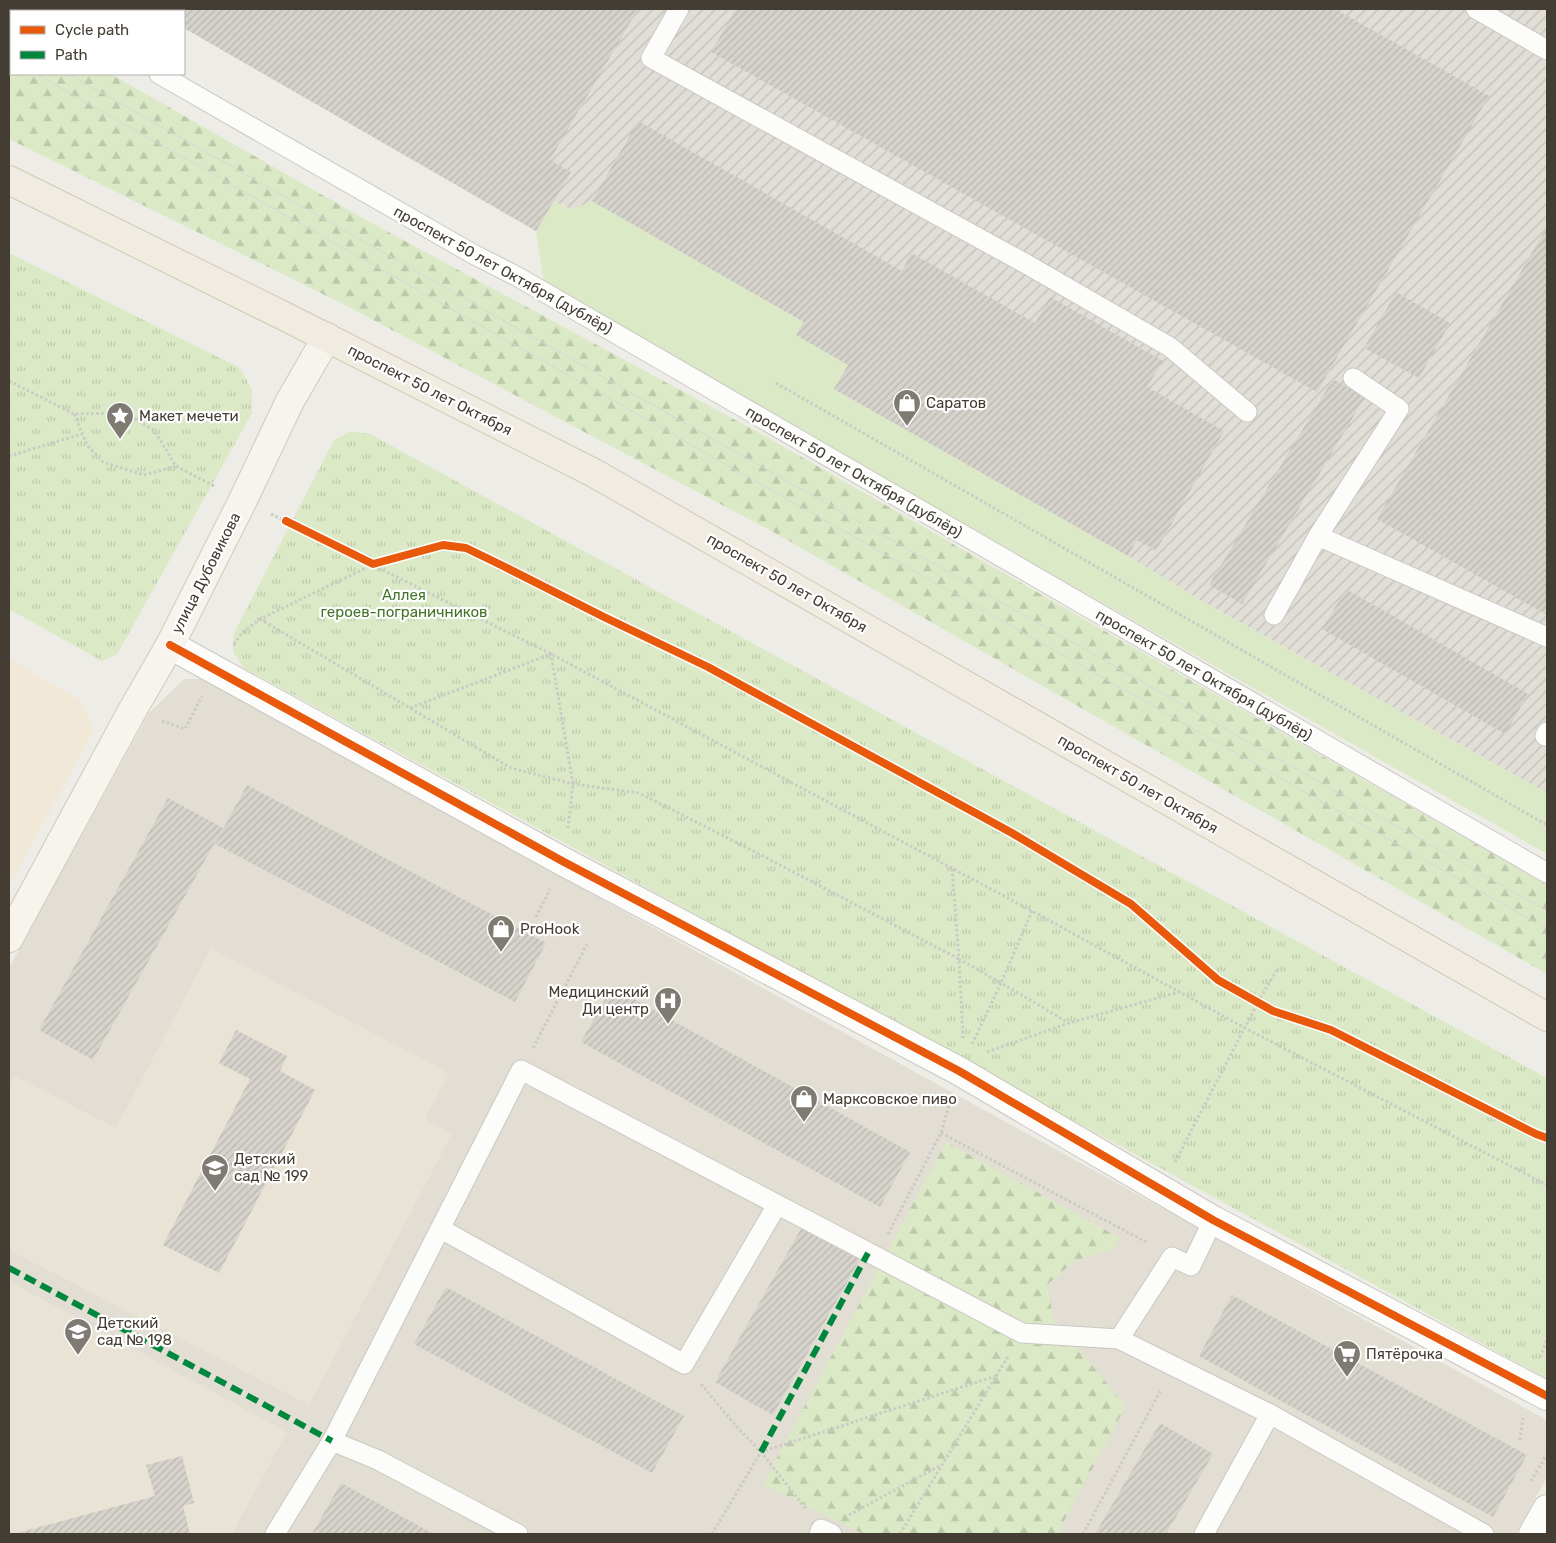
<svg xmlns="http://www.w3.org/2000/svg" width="1556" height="1543" viewBox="0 0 1556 1543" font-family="Rubik,sans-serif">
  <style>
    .residential { fill: #e2ded3 }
    .commercial { fill: #f1e8d8 }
    .industrial { fill: url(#industrial-furrows) }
    .education { fill: #e9e3d5 }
    .grass { fill: #dbe9c6 }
    .forest { fill: url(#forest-firs) }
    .park { fill: url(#park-tufts) }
    .building { fill: url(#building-hatch) }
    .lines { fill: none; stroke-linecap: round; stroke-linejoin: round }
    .lane-casing { stroke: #cac8c2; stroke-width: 21 }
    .street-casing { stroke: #cac8c2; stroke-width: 30 }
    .secondary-casing { stroke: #cfcabe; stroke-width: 30 }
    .primary-casing { stroke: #d0c8b3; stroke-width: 30 }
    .path { stroke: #cccac5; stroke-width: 3; stroke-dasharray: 2.5 2.5; stroke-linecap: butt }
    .lane { stroke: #fcfcfb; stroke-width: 19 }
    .street { stroke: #fcfcfb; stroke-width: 28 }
    .secondary { stroke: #f6f4ed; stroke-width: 28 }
    .primary { stroke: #f1ece2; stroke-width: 28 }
    .tram { stroke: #d8d8d7; stroke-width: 1 }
    .quiet { stroke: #00873e; stroke-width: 6; stroke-dasharray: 12 6; stroke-linecap: butt }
    .cycleway-casing { stroke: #fff; stroke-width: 11 }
    .cycleway { stroke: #e8590c; stroke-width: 8 }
    .labels { text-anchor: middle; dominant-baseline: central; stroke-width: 4.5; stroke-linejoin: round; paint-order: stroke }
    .street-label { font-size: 15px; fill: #433d33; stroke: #fff }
    .poi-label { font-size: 15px; fill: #433d33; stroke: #fff; text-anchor: start }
    .park-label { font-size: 15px; fill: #447428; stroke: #fff }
  </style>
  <defs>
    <pattern id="industrial-furrows" width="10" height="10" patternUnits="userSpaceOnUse" patternTransform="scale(1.25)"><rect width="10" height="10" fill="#e1ddd7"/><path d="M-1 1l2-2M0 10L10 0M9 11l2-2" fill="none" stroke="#c2bfb9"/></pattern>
    <pattern id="forest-firs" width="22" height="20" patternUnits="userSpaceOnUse" patternTransform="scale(1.25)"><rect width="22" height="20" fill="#dbe9c6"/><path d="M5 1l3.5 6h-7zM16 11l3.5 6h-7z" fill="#bdc9ab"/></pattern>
    <pattern id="park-tufts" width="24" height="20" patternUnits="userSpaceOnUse" patternTransform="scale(1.25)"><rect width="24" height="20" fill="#dbe9c6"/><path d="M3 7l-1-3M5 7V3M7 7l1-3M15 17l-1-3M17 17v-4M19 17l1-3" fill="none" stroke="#bdc9ab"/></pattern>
    <pattern id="building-hatch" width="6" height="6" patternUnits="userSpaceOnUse" patternTransform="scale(1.25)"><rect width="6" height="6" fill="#d6d3cd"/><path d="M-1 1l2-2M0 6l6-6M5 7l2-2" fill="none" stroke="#b9b6b0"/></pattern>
  </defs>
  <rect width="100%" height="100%" fill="#eeece6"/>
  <polygon class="residential" points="184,679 202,679 1543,1418 1547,1423 1547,1477 1516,1534 9,1534 9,968 149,713"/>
  <polygon class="commercial" points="9,659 78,699 87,712 94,730 9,886"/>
  <polygon class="industrial" points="150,9 1547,9 1547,793 1200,600 1128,556 834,389 848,365 796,335 803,321 554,201 536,231 184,28 184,11 155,11"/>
  <g class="education">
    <polygon points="211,948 449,1073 425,1119 452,1134 309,1405 9,1250 9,1088 15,1076 116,1128"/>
    <polygon points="9,1281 287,1432 232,1534 9,1534"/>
  </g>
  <polygon class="grass" points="554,201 571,210 592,201 804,322 796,335 848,365 834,389 1128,556 1200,600 1547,793 1547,854 778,419 544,283 536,231"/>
  <g class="forest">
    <polygon points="9,15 11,17 11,74 111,74 368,221 765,436 1547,885 1547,974 775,533 343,304 9,139"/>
    <polygon points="946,1142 1120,1238 1115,1248 1074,1261 1048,1284 1053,1319 1126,1406 1057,1534 863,1534 763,1484"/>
  </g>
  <g class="park">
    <polygon points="9,253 240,368 252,390 252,413 117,654 102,661 9,609"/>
    <polygon points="351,431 370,434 1547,1078 1547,1379 244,668 233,652 233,635 334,440"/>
  </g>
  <g class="building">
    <polygon points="150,9 638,9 550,160 571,172 536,231 184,28 184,11 155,11"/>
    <polygon points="736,9 1335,9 1489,96 1317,392 711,52"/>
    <polygon points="638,121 902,271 911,253 1035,323 1050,297 1163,361 1147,387 1224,431 1156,551 1137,540 1128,556 834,389 848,365 796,335 804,322 592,201"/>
    <polygon points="1547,227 1547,615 1377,519"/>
    <polygon points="1396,292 1450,323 1419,378 1364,348"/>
    <polygon points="1333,379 1365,397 1242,604 1209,585"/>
    <polygon points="1346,589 1528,694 1505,734 1322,629"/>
    <polygon points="247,785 546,943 515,1002 215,844"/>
    <polygon points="168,798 223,828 93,1060 39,1030"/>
    <polygon points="612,987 910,1152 880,1207 581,1042"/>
    <polygon points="236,1030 287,1056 280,1071 315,1090 219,1273 163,1245 250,1079 219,1063"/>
    <polygon points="802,1227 860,1259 773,1415 715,1382"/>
    <polygon points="446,1287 684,1416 652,1473 414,1344"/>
    <polygon points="1232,1295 1527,1455 1493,1517 1199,1356"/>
    <polygon points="1160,1423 1213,1454 1166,1534 1095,1534"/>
    <polygon points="182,1456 194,1503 183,1506 190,1534 14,1534 155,1496 146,1465"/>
    <polygon points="341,1483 434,1534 312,1534"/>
  </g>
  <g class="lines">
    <defs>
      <g id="lane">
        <polyline points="46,9 51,11"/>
        <polyline points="679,9 651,58 1028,265 1170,347 1247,412"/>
        <polyline points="1476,9 1547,50"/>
        <polyline points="159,74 473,254 518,277 1547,873"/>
        <polyline points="1318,536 1399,409 1353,378"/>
        <polyline points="1274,615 1318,536 1547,637"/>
        <polyline points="1545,736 1547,732"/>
        <polyline points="441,1229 684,1364 777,1205"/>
        <polyline points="1119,1339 1270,1414"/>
        <polyline points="332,1441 378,1460 518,1534"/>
        <polyline points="275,1534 332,1441 521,1070 1022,1333 1119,1339 1172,1257 1191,1266 1213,1220"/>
        <polyline points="819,1534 821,1529 832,1534"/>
        <polyline points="1204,1534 1270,1414 1484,1534"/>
      </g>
      <g id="street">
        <polyline points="170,645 564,862 959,1071 1213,1220 1547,1396"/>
        <polyline points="1533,1534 1547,1509"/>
      </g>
      <polyline id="secondary" points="9,938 132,711 170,645 243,500 290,401 327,337"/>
      <polyline id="primary" points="9,180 284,316 594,473 1547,1017"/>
    </defs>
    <use href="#lane" class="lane-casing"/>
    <use href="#street" class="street-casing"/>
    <use href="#secondary" class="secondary-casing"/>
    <use href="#primary" class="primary-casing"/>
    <g class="path">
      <polyline points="95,9 100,11"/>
      <polyline points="9,381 74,414 125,413 154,430 176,466 216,487"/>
      <polyline points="776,383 1547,825"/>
      <polyline points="74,414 87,445 103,462 144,475 176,466"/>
      <polyline points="9,456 82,434"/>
      <polyline points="271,514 551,654 1032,911 1245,1028 1547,1185"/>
      <polyline points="260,619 511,768 573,784 639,793 763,856 959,959 963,1038"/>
      <polyline points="234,644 241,634 260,619 372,565"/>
      <polyline points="410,708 551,654 573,784 568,828"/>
      <polyline points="162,721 185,729 202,696"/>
      <polyline points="952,869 959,959 1001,983 1032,911"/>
      <polyline points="536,917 550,889"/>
      <polyline points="972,1044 1001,983 1069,1023"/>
      <polyline points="533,1048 587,944"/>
      <polyline points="987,1052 1069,1023 1179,992"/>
      <polyline points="941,1133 1148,1243"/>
      <polyline points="1175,1162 1258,1002 1278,968"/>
      <polyline points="888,1234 941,1133 950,1102"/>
      <polyline points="1540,1357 1547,1340"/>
      <polyline points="701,1384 737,1427 761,1452 806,1509"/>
      <polyline points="1520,1440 1523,1418"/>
      <polyline points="1531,1481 1547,1454"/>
      <polyline points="849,1515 941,1465"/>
      <polyline points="712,1534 761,1452 996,1376"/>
      <polyline points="900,1534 1009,1355"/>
      <polyline points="1083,1534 1161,1390"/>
    </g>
    <use href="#lane" class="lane"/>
    <use href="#street" class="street"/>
    <use href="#secondary" class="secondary"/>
    <use href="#primary" class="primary"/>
    <g class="tram">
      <polyline points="9,40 11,41"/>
      <polyline points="9,59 11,60"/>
      <polyline points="36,74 1547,929"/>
      <polyline points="68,74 1547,911"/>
    </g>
    <g class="quiet">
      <polyline points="9,1268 332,1441"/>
      <polyline points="761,1452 868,1253"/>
    </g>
    <defs>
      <g id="cycleway">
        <polyline points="286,521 373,564 443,545 466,548 499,564 604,617 708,667 1012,833 1131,904 1218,980 1273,1011 1331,1030 1536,1134 1547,1138"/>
        <polyline points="170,645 564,862 959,1071 1213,1220 1547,1396"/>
      </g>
    </defs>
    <use href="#cycleway" class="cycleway-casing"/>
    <use href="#cycleway" class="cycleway"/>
  </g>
  <defs>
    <symbol id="shop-pin" viewBox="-11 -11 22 30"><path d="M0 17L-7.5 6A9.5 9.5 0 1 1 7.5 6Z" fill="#7f7a72" stroke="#fff"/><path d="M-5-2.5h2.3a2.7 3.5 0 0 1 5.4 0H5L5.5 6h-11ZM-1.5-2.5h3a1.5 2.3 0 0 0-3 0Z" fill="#fff"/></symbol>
    <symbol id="sight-pin" viewBox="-11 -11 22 30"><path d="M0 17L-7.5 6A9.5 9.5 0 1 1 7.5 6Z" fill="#7f7a72" stroke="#fff"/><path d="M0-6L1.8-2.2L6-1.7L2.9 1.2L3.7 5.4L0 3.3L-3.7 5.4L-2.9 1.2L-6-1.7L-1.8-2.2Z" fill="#fff"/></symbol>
    <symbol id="hospital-pin" viewBox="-11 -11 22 30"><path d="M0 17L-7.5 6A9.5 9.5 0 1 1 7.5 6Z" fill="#7f7a72" stroke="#fff"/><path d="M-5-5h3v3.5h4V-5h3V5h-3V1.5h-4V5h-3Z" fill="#fff"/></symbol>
    <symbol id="school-pin" viewBox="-11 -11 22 30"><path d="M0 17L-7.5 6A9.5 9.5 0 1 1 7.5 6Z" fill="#7f7a72" stroke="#fff"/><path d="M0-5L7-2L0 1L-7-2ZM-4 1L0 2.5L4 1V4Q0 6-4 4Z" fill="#fff"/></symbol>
    <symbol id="supermarket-pin" viewBox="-11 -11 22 30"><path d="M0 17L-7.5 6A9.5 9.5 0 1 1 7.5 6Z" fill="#7f7a72" stroke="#fff"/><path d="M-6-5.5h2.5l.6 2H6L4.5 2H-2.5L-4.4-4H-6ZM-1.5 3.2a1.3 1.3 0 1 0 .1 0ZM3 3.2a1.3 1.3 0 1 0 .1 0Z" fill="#fff"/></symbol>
  </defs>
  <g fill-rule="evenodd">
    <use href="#shop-pin" x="891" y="387" width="32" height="43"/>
    <use href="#sight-pin" x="104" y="400" width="32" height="43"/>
    <use href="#shop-pin" x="485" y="913" width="32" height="43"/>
    <use href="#hospital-pin" x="652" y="985" width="32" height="43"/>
    <use href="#shop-pin" x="788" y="1083" width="32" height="43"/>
    <use href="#school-pin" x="199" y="1152" width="32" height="43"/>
    <use href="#school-pin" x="62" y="1316" width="32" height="43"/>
    <use href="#supermarket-pin" x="1331" y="1338" width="32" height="43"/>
  </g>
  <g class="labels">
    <g class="street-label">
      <text transform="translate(503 270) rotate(29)">проспект 50 лет Октября (дублёр)</text>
      <text transform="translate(430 390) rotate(27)">проспект 50 лет Октября</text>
      <text transform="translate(854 472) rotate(30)">проспект 50 лет Октября (дублёр)</text>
      <text transform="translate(206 573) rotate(-63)">улица Дубовикова</text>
      <text transform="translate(787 583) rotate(30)">проспект 50 лет Октября</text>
      <text transform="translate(1204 675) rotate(30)">проспект 50 лет Октября (дублёр)</text>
      <text transform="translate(1138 784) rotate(30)">проспект 50 лет Октября</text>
    </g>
    <g class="poi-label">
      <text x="926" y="403">Саратов</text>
      <text x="139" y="416">Макет мечети</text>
      <text x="520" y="929">ProHook</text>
      <text x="649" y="992" text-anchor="end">Медицинский<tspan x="649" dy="17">Ди центр</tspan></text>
      <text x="823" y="1099">Марксовское пиво</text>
      <text x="234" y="1159">Детский<tspan x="234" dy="17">сад № 199</tspan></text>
      <text x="97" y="1323">Детский<tspan x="97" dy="17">сад № 198</tspan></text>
      <text x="1366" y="1354">Пятёрочка</text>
    </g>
    <g class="park-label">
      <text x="404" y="595">Аллея<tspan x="404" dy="17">героев-пограничников</tspan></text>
    </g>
  </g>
  <rect width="1556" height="1543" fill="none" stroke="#433d33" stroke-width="20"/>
  <rect x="10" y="10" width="175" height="65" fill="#ffffff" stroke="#b4b1ad"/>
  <rect x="20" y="26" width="25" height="8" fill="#e8590c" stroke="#b4b1ad"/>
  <text x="55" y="35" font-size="15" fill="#433d33">Cycle path</text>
  <rect x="20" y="51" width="25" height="8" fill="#00873e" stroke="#b4b1ad"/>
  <text x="55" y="60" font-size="15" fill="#433d33">Path</text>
</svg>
